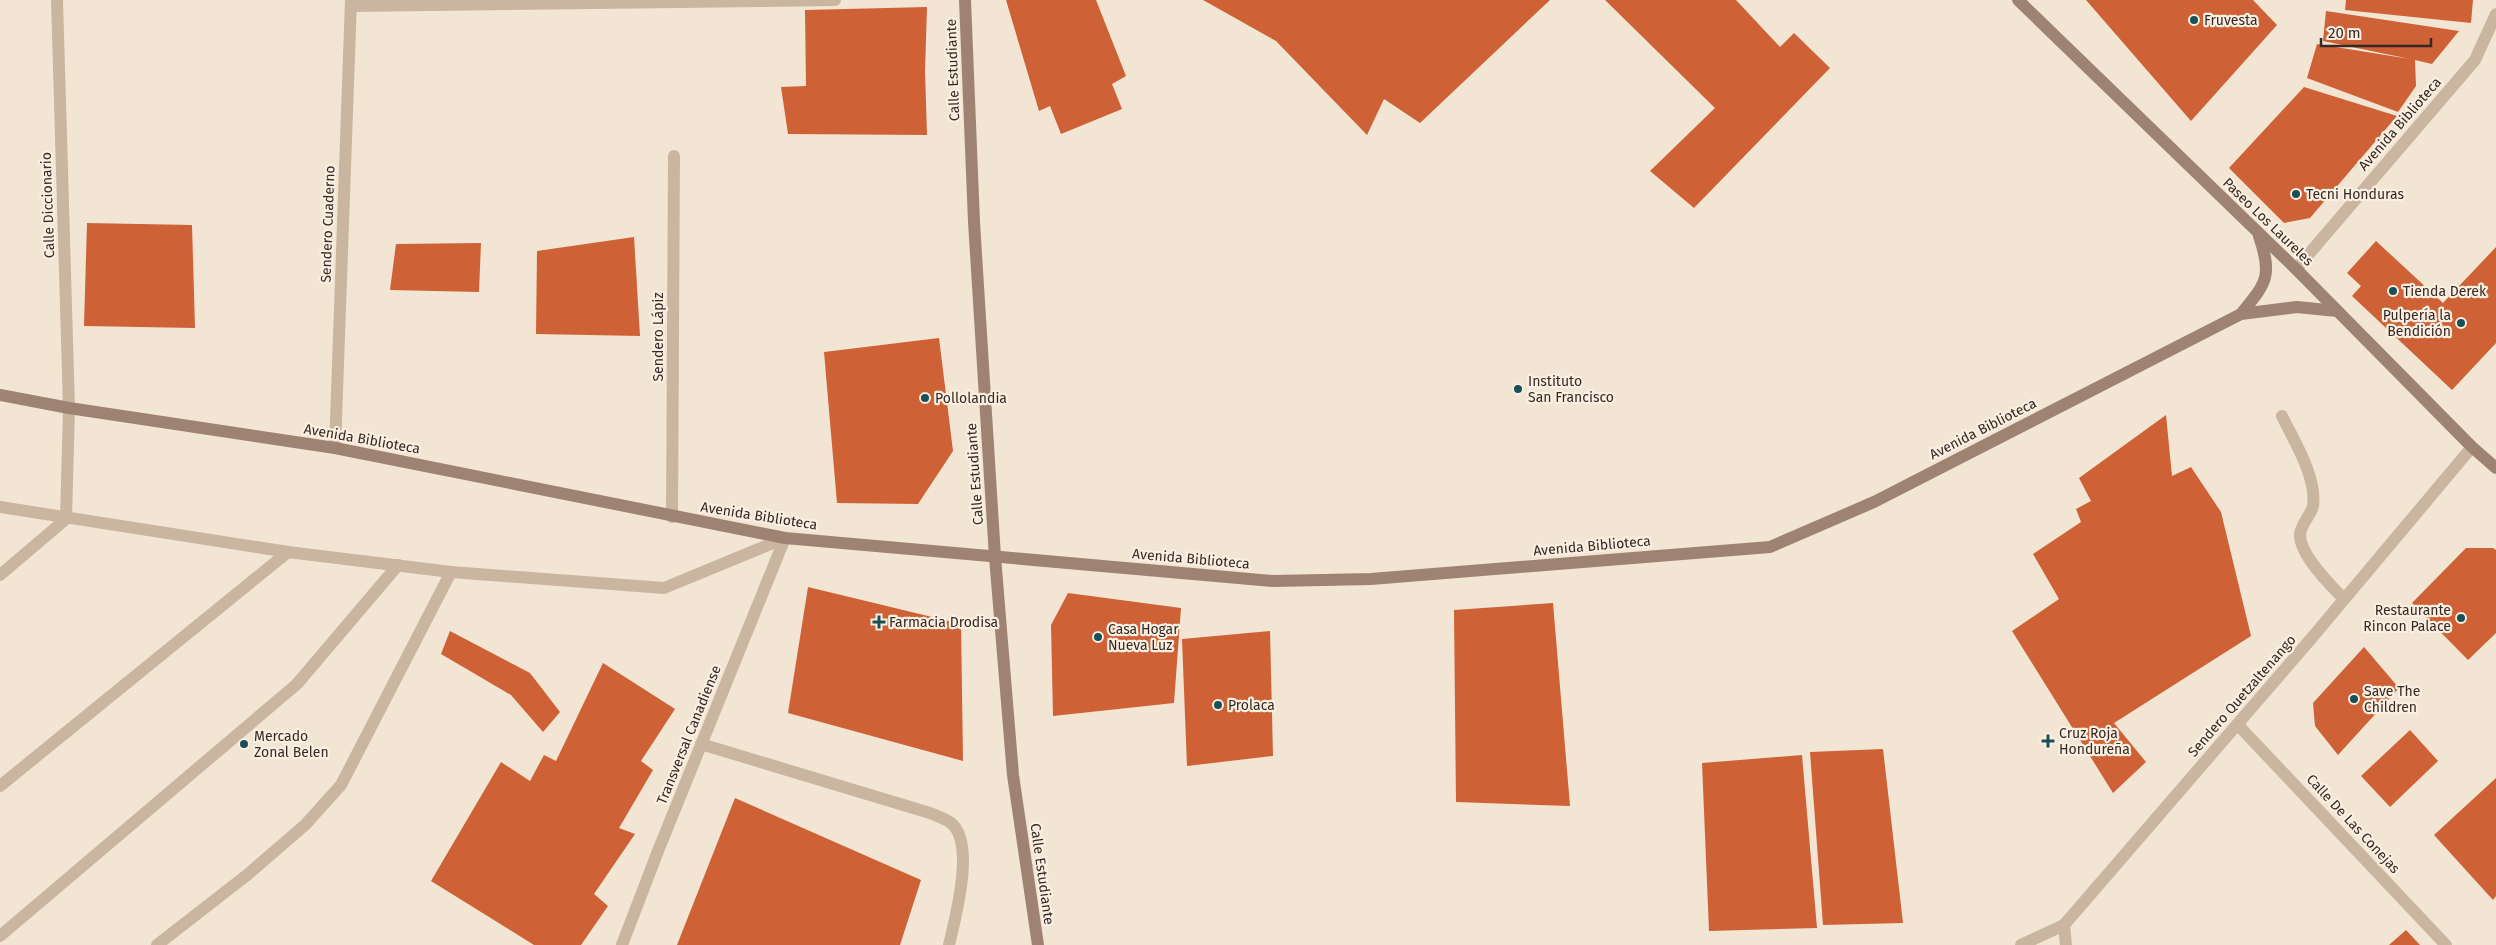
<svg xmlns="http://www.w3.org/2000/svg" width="2496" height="945" viewBox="0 0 2496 945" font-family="'Fira Sans',sans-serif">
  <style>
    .building { fill: #ce6136 }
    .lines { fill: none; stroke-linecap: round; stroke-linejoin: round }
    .lane { stroke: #cab5a0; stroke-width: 12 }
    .street { stroke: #cab5a0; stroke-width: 12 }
    .secondary { stroke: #9e8372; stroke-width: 12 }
    .poi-dot { fill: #175057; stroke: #faefe1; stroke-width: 2 }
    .labels { text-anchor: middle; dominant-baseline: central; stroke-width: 4.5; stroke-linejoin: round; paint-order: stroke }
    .poi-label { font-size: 14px; fill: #342924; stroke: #faefe1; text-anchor: start }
    .street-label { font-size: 14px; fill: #342924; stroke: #faefe1 }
  </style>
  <rect width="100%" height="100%" fill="#f2e5d4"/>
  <g class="building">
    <polygon points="1006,0 1096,0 1126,76 1112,84 1122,109 1061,134 1050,106 1039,111"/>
    <polygon points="1203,0 1550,0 1420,123 1384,99 1367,135 1276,41"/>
    <polygon points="1605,0 1736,0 1780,47 1794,33 1830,68 1694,208 1650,171 1715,108"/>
    <polygon points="2086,0 2253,0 2277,25 2191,121"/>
    <polygon points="2346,0 2473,0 2471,23 2345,10"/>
    <polygon points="927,7 925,71 927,135 788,134 781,87 806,86 805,10"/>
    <polygon points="2326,11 2459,31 2432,64 2415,60 2416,86 2398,112 2307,78 2317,44 2410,59 2323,41"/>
    <polygon points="2304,87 2397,116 2310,218 2284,223 2229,168"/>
    <polygon points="87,223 192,225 195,328 84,326"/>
    <polygon points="634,237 640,336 536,334 537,251"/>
    <polygon points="2376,241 2443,303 2496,247 2496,343 2452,390 2352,296 2361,286 2347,273"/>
    <polygon points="481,243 479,292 390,290 396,244"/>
    <polygon points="939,338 953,451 918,504 837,503 824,352"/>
    <polygon points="2166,415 2172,476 2191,467 2221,512 2251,636 2114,723 2146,762 2113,793 2012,631 2059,599 2033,554 2081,522 2076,509 2091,501 2079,478"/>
    <polygon points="2466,548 2493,548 2496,550 2496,633 2468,660 2412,603"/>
    <polygon points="808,587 961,624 963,761 788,713"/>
    <polygon points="1068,593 1181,608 1174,703 1053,716 1051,625"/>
    <polygon points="1553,603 1570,806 1456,802 1454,610"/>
    <polygon points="450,631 530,673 560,712 543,732 511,695 441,654"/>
    <polygon points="1270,631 1273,756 1187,766 1182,639"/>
    <polygon points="2364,647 2399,688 2338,755 2315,726 2313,703"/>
    <polygon points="603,663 675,709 641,761 653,770 619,828 635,834 594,894 608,906 581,945 534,945 431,881 501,762 530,781 544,755 556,761"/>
    <polygon points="2410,730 2438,761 2390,807 2361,776"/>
    <polygon points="1883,749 1903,923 1823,925 1810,752"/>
    <polygon points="1802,755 1817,928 1709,931 1702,763"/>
    <polygon points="2496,778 2496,896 2493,900 2434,835"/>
    <polygon points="735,798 921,880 900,945 677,945"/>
    <polygon points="2406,930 2420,945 2389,945"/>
  </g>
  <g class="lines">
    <g class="lane">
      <path d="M2282 416C2294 441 2317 477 2313 506 2311 515 2301 524 2300 534 2299 554 2330 585 2344 599"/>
      <polyline points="0,507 288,552 451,572 664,588 785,538"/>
      <polyline points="0,575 66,519 69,408"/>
      <path d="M701 744 930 813C937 816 946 819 951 823 976 843 955 919 949 945"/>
      <polyline points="0,786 288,552"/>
      <polyline points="0,936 297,684 398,565"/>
      <polyline points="157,945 247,875 305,825 341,785 451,572"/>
    </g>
    <g class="street">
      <polyline points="57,0 69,408"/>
      <polyline points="351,6 835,0"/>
      <polyline points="2296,269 2475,60 2496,14"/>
      <polyline points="335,448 351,0"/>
      <polyline points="672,517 674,156"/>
      <polyline points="2238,725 2446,945"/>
      <polyline points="2064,925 2066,945"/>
      <polyline points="622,945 658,851 785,538"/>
      <polyline points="2021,945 2064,925 2310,640 2472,447"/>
    </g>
    <g class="secondary">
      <polyline points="965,0 974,222 995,557 1013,775 1038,945"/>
      <polyline points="2018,0 2296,269 2472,447 2496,468"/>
      <path d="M2241 314C2266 283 2273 277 2259 236"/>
      <polyline points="0,395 69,408 335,448 785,538 1273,581 1371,579 1770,547 1874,502 2241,314 2297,307 2337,311"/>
    </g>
  </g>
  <g class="poi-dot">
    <circle cx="2194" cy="20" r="5"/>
    <circle cx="2296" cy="194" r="5"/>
    <circle cx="2393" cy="291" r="5"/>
    <circle cx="2461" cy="323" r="5"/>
    <circle cx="1518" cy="389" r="5"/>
    <circle cx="925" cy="398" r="5"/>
    <circle cx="2461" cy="618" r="5"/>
    <path d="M876.5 614.5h5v5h5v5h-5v5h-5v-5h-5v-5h5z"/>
    <circle cx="1098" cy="637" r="5"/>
    <circle cx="2354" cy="699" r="5"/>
    <circle cx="1218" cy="705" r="5"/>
    <path d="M2045.5 733.5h5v5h5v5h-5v5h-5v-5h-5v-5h5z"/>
    <circle cx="244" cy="744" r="5"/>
  </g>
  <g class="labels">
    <g class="poi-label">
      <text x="2204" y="20">Fruvesta</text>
      <text x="2306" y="194">Tecni Honduras</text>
      <text x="2403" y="291">Tienda Derek</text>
      <text x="2451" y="315" text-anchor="end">Pulpería la<tspan x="2451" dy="16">Bendición</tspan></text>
      <text x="1528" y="381">Instituto<tspan x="1528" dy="16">San Francisco</tspan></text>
      <text x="935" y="398">Pollolandia</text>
      <text x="2451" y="610" text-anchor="end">Restaurante<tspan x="2451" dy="16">Rincon Palace</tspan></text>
      <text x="889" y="622">Farmacia Drodisa</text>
      <text x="1108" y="629">Casa Hogar<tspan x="1108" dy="16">Nueva Luz</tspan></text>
      <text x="2364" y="691">Save The<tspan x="2364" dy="16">Children</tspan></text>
      <text x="1228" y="705">Prolaca</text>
      <text x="2059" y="733">Cruz Roja<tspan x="2059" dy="16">Hondureña</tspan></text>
      <text x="254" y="736">Mercado<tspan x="254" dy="16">Zonal Belen</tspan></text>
    </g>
    <g class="street-label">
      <text transform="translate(953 70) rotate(-92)">Calle Estudiante</text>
      <text transform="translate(2400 124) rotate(-49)">Avenida Biblioteca</text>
      <text transform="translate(48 205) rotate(-92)">Calle Diccionario</text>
      <text transform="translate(2268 222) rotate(44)">Paseo Los Laureles</text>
      <text transform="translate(328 224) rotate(-88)">Sendero Cuaderno</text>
      <text transform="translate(658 337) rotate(-90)">Sendero Lápiz</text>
      <text transform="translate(1983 429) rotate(-27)">Avenida Biblioteca</text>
      <text transform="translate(362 439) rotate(10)">Avenida Biblioteca</text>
      <text transform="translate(975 474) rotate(-94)">Calle Estudiante</text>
      <text transform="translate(759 516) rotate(9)">Avenida Biblioteca</text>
      <text transform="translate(1592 546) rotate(-5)">Avenida Biblioteca</text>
      <text transform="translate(1191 559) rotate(5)">Avenida Biblioteca</text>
      <text transform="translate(2242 696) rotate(-49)">Sendero Quetzaltenango</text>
      <text transform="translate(689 735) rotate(-68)">Transversal Canadiense</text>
      <text transform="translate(2353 824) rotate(47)">Calle De Las Conejas</text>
      <text transform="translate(1042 874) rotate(82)">Calle Estudiante</text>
    </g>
  </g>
  <path d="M2321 38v8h110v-8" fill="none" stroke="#342924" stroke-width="2.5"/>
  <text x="2328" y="38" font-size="15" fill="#342924" stroke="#faefe1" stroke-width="4" paint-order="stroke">20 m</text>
</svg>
